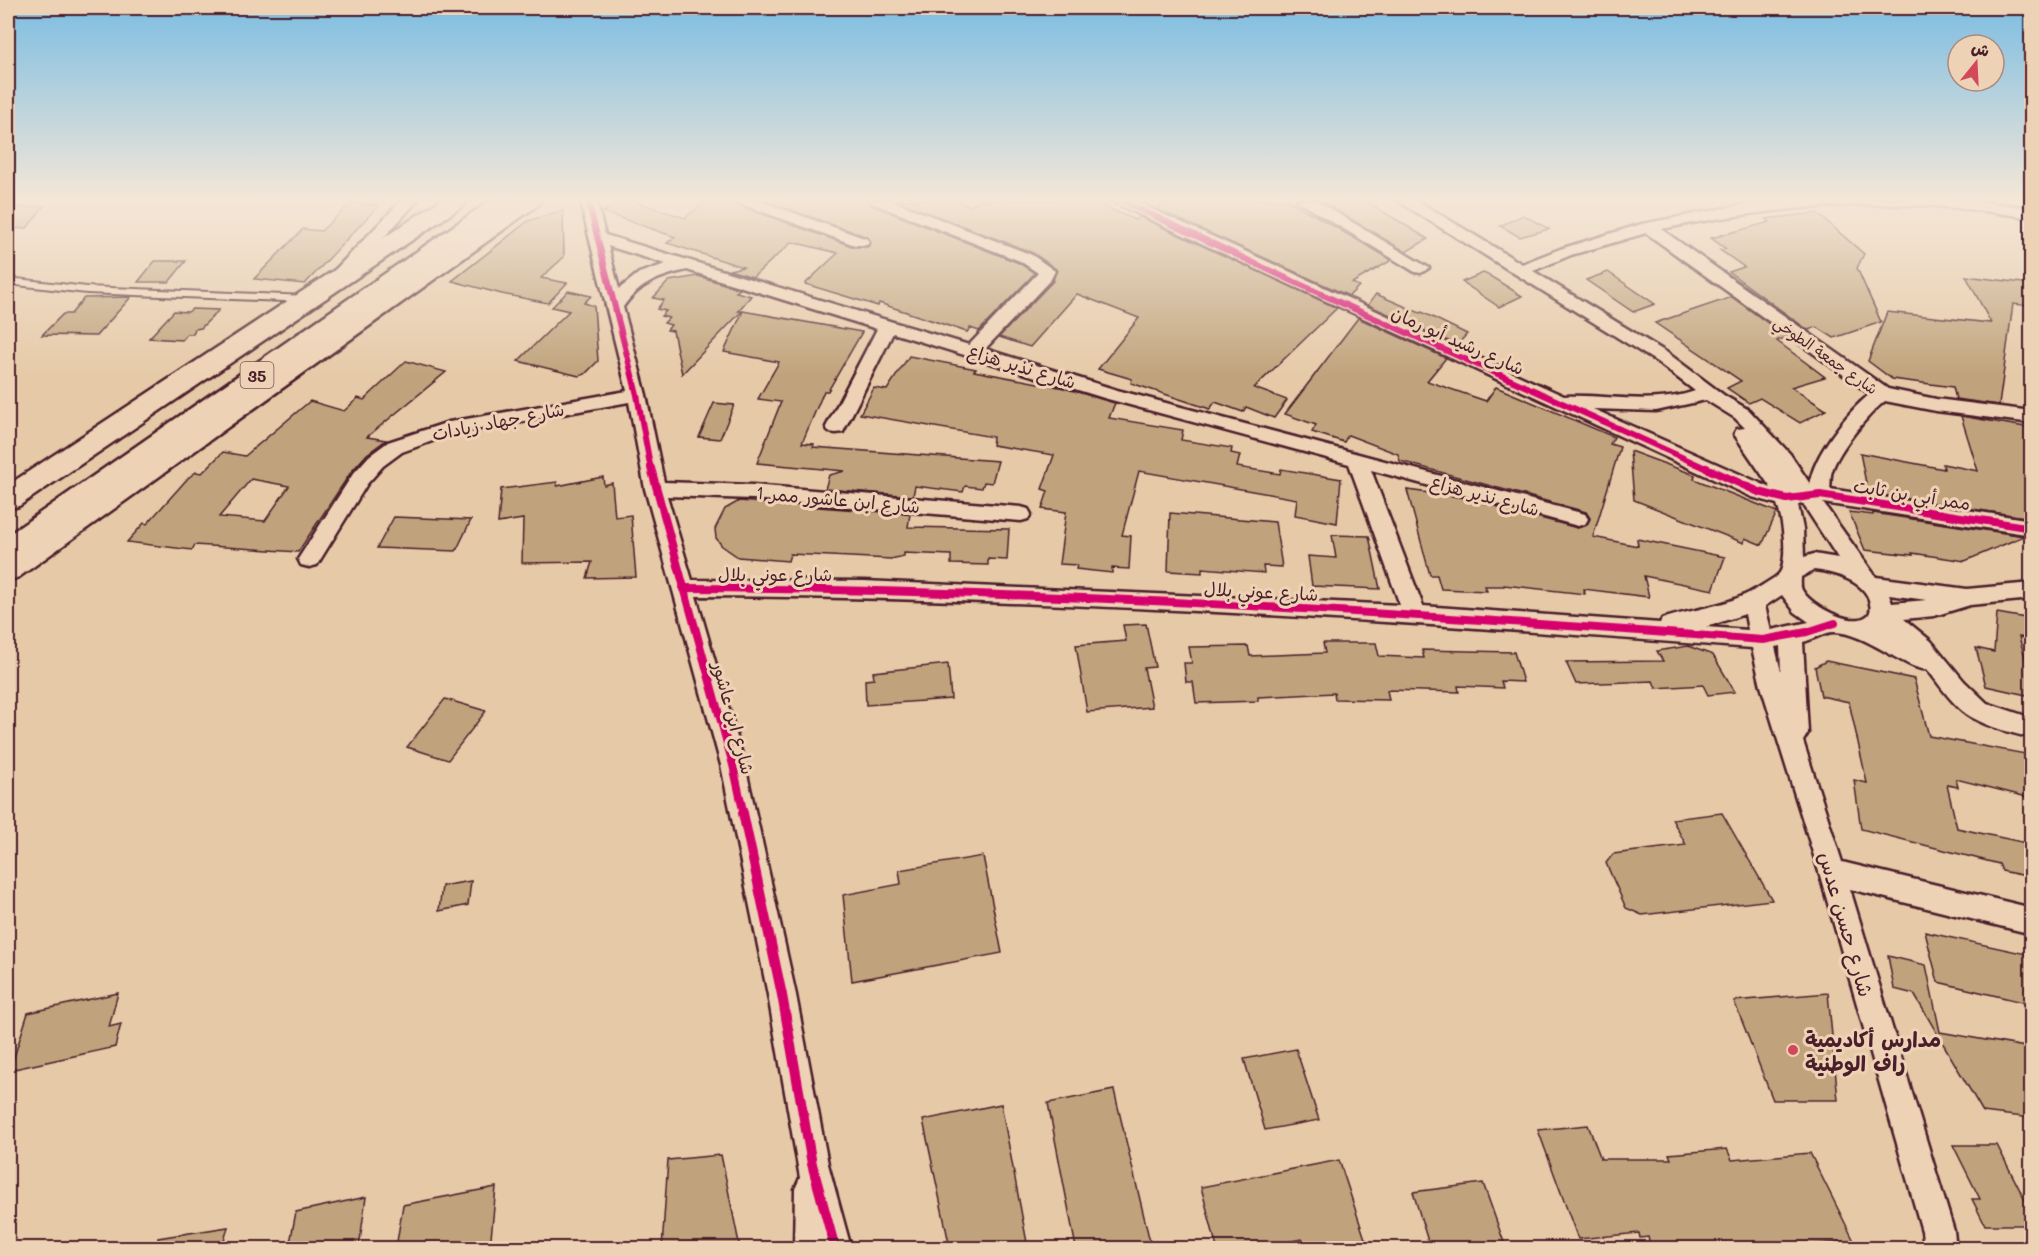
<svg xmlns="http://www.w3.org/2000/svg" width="2039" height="1256" viewBox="0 0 2039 1256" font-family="Mali,'Playpen Sans Arabic',sans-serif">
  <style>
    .building { fill: #c0a37c; stroke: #4a1f2b; stroke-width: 1.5; fill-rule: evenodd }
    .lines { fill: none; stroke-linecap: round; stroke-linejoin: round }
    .service-casing { stroke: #4a1f2b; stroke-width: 4 }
    .minor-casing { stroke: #4a1f2b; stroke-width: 5 }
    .primary-casing { stroke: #4a1f2b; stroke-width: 5 }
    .trunk-casing { stroke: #4a1f2b; stroke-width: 5 }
    .service { fill: #eed2b5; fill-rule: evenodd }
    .minor { fill: #eed2b5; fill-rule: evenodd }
    .primary { fill: #eed2b5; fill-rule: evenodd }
    .trunk { fill: #eed2b5; fill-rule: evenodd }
    .cycleway-far2-casing { stroke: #eed2b5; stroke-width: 9 }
    .cycleway-far1-casing { stroke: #eed2b5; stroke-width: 11 }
    .cycleway-casing { stroke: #eed2b5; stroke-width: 14 }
    .cycleway-far2 { stroke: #d6006c; stroke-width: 6 }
    .cycleway-far1 { stroke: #d6006c; stroke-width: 8 }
    .cycleway { stroke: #d6006c; stroke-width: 10 }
    .poi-dot { fill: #d1495b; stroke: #eed2b5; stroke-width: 2 }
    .labels { text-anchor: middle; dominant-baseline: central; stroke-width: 6; stroke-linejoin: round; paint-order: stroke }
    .far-street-label { font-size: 15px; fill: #4a1f2b; stroke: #eed2b5 }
    .shield { fill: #eed2b5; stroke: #7b5554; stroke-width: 1.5 }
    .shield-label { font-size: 16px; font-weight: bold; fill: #4a1f2b }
    .street-label { font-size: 18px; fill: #4a1f2b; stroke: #eed2b5 }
    .near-street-label { font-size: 21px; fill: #4a1f2b; stroke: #eed2b5 }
    .near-poi-label { font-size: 21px; font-weight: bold; fill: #4a1f2b; stroke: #eed2b5; text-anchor: start }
  </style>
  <rect width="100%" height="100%" fill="#e6caa8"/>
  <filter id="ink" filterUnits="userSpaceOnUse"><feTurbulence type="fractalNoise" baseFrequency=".0167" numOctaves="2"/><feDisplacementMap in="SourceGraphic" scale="12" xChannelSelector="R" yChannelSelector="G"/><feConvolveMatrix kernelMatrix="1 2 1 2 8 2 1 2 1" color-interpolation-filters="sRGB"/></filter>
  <g filter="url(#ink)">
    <g class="building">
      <polygon points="619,200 630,200 685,218 707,200 733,200 737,205 854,247 867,247 871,243 868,237 763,200 867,200 871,205 1019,263 1035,273 979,331 970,328 967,332 879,303 878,306 805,284 838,253 792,242 753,277 729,270 743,267 667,243 675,237 603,212"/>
      <polygon points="895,200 956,200 970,206 980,200 1089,200 1135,220 1140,217 1337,308 1254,388 1287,400 1274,418 1246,407 1243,412 1215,402 1210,409 1131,383 1132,379 1098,369 1139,318 1077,294 1030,347 999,337 1053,281 1056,269 1033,253"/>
      <polygon points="1173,200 1288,200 1392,260 1352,283 1359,286 1349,296 1156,209"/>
      <polygon points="1330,200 1364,200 1428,239 1406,252 1324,203"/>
      <polygon points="351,203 379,205 305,284 254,279 303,229 321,231"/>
      <polygon points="44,206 27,228 8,229 8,218 15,208"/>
      <polygon points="563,210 564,257 541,278 567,283 548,303 502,294 452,281 528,221"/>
      <polygon points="1817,213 1864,254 1857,268 1881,322 1834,338 1817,327 1808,330 1729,272 1744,267 1720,250 1726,249 1711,238 1770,222 1766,219"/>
      <polygon points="1523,215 1549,229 1520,237 1500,226"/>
      <polygon points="155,261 186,261 169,282 138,282"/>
      <polygon points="1608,272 1655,304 1633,312 1586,280"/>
      <polygon points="1483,273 1490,276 1522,296 1499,307 1462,282"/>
      <polygon points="698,276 740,289 736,292 751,296 738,311 742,311 682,374 673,331 667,330 671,325 664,323 669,318 661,316 666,311 657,309 664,300 653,298 669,281"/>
      <polygon points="1966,276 2031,284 2031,306 2013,304 1999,405 1956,399 1953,387 1892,379 1868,361 1887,312 1991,323"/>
      <polygon points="568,291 591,296 584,303 594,306 598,361 585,374 579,376 518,361 569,311 552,307"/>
      <polygon points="1376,294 1420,313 1422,312 1467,334 1457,345 1368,305"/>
      <polygon points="131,297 96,336 42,335 63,314 71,314 84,298"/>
      <polygon points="1732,297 1787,337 1777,341 1825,377 1791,387 1826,410 1800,423 1760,398 1749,403 1727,388 1741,381 1655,323"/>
      <polygon points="192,309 219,310 201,328 195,329 193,334 187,334 182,340 149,338 174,311 188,312"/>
      <polygon points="743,311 862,332 828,391 824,391 802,443 814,444 813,447 998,461 992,483 984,482 982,488 965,486 963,492 915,486 913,496 825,489 829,475 845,471 757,463 781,402 758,399 779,362 724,352"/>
      <polygon points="1358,318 1446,358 1427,381 1486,401 1496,387 1614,437 1610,444 1620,447 1593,537 1638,546 1637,539 1725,557 1713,590 1644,576 1649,597 1584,589 1585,594 1504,585 1504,586 1485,586 1487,591 1441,589 1437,575 1430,575 1407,490 1466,498 1577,528 1587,525 1590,518 1586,512 1400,461 1398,454 1348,435 1344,442 1312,432 1316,425 1285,414"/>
      <polygon points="909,356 976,369 974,371 1064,388 1115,403 1109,418 1183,430 1181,440 1232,448 1231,453 1240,455 1237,467 1280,474 1281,469 1341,479 1337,523 1295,515 1297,499 1139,471 1122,535 1131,536 1129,569 1112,568 1112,573 1076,569 1077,565 1059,564 1066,512 1042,509 1048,491 1042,489 1054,455 992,445 993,437 860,414 874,388 887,390"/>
      <path d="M406 361 446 372 367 437 386 440 367 454 351 472 298 552 195 545 192 550 127 542 144 523 147 524 188 478 196 472 202 473 223 452 245 456 310 401 344 411 358 398 364 400ZM251 479 289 486 265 521 219 517Z"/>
      <polygon points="714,403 734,405 720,439 699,437"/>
      <polygon points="1961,416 2031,428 2031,518 1868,493 1860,453 1944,469 1943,464 1978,471"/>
      <polygon points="1630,451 1695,475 1694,479 1777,512 1762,545 1745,538 1744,543 1634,500"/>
      <polygon points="603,477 604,485 612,483 615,517 631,515 636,577 587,578 592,562 522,563 523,519 498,523 501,489 557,482 557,486"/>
      <polygon points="739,501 910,514 908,527 1009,529 1007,560 988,559 988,565 951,564 951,555 904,553 904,556 891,559 790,554 788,561 738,557 722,546 716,538 715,529 725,509"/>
      <polygon points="1849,512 1873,515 1873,513 2024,536 1965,561 1912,553 1913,555 1865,550"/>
      <polygon points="1170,513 1275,522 1282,567 1263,566 1264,573 1202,568 1202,573 1168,571"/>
      <polygon points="394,517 471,520 456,551 377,548"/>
      <polygon points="1332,535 1369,536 1380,589 1312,586 1308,556 1336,558"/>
      <polygon points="1997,613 2031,619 2031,639 2019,637 2031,677 2031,696 1986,686 1976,648 1994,652"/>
      <polygon points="1146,624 1155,667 1144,668 1152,707 1087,712 1076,645 1126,641 1123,625"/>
      <polygon points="1323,643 1376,643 1379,656 1424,658 1422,650 1514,652 1523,682 1501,681 1503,688 1458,686 1459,692 1387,690 1389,700 1335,699 1334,693 1258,697 1258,701 1196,703 1193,682 1186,682 1184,663 1192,663 1189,647 1248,646 1250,656 1325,653"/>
      <polygon points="1688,646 1713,655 1735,692 1708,695 1703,685 1656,688 1653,681 1576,684 1566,662 1663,661 1657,651"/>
      <polygon points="1826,661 1914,679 1929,736 2031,755 2031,798 1956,779 1958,787 1947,785 1957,828 2031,844 2031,877 2002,871 1999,864 1861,829 1854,780 1867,783 1849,702 1821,696 1815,667"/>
      <polygon points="948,664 951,699 866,705 865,680 874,679 873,672"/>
      <polygon points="445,699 486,711 448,760 407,747"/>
      <polygon points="1722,813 1772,900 1642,915 1626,908 1606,863 1613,854 1686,845 1672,819"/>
      <polygon points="983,856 1002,953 852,981 843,895 901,884 899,870"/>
      <polygon points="471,881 468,905 439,911 442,886"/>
      <polygon points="1925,932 2031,955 2031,1004 1938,982"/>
      <polygon points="1888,956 1926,965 1940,1032 2031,1048 2031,1118 1983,1112 1914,994 1894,989"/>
      <polygon points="118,993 109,1027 121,1024 115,1047 10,1070 28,1013"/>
      <polygon points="1828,993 1838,1100 1773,1100 1734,1001"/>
      <polygon points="1296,1049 1319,1120 1265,1130 1244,1059"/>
      <polygon points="1114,1090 1150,1242 1117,1248 1076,1248 1048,1103"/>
      <polygon points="1001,1104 1028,1248 950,1248 923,1120"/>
      <polygon points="1588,1125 1601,1159 1671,1159 1669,1154 1727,1149 1732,1160 1810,1153 1854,1241 1771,1248 1651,1248 1648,1237 1640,1238 1639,1233 1578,1239 1538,1130"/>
      <polygon points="1953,1145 1997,1145 2031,1212 2031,1225 1985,1225 1972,1199 1980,1199"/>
      <polygon points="721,1155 740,1248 662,1248 668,1160"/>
      <polygon points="1339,1160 1368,1248 1305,1248 1302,1239 1253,1248 1217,1248 1201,1187"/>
      <polygon points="1483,1183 1506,1248 1430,1248 1413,1192"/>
      <polygon points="496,1187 490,1248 396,1248 403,1205"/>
      <polygon points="366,1197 359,1248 289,1248 296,1212"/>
      <polygon points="228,1227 222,1248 159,1248 158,1238"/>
    </g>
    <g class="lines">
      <defs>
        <polygon id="service" points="8,278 87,287 309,296 314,299 309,302 87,293 8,284"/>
        <g id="minor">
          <polygon points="402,200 418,200 345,280 333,280 331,276 333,272"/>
          <path d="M580 200H596L605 235 969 345 1038 273 1020 261 872 203 869 200H890L1032 255 1055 271 1051 279 985 349 1117 390 1585 514 1588 519 1585 524 1578 526 1371 470 1423 606 1660 623 1662 619C1702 606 1728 608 1766 583 1772 579 1780 576 1782 568 1787 549 1783 522 1777 504L1752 497 1115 203 1112 200H1132L1564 396C1607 394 1652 406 1695 391L1657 362 1401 203 1398 200H1416L1522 264 1560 249 1642 224 1752 203 1788 200H1965L2032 208V218C1992 212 1952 206 1912 205 1828 202 1744 212 1661 229L1888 389 1936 399 2032 411V423L1936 411 1885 401C1869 413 1838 451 1832 471 1830 476 1831 484 1830 489L2032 520V535L1823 503 1876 577 1967 589 2032 583V599L1970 605 1934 616 1904 619 1931 641 1964 681 1987 703 2032 718V738C2012 733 1991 728 1973 718 1954 708 1940 685 1927 669 1909 672 1865 632 1834 632 1824 632 1813 640 1803 642L1808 733 1803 741 1842 862 2032 908V934L1850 889 1954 1231 1956 1248H1924L1922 1231 1819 872 1761 686 1752 648C1401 621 1049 598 696 596L745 765 796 995 828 1164 851 1248H794L795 1189 800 1178 768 995 721 765 645 489 629 402 452 434 402 452 383 466 367 484 317 565 309 567 301 565 298 559 353 474 369 456 388 442 449 422 627 391ZM1646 233 1870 394C1848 411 1812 457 1810 484L1790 454 1749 410 1725 396 1669 354 1533 271 1571 255ZM608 246 666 264 639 273 619 289ZM687 270 877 329 826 427 829 432 836 433 843 432 893 333 1104 398 1349 464 1400 605 864 581 692 580 667 496 753 499 1021 521 1028 519 1031 514 1028 509 1021 507 753 485 664 482 646 395 623 307C640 283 660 276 687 270ZM1706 400 1735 418 1745 428 1737 429 1734 434 1771 488 1593 409 1656 411ZM1803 504 1838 558 1814 554 1804 557 1803 529 1798 505ZM1814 570C1833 572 1867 581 1870 604 1871 608 1871 613 1867 616 1851 628 1810 605 1802 590 1800 586 1801 582 1801 577ZM1782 595 1795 612 1809 622 1771 630 1765 606ZM1889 595 1927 600 1892 603ZM1745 614 1748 630 1706 627ZM1780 646 1781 672 1775 647Z"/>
          <polygon points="735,200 757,200 867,239 869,242 867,245 855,245 738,203"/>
          <polygon points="1296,200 1315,200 1429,268 1421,273 1415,272"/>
        </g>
        <g id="primary">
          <polygon points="441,200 467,200 464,205 19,506 8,509 8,485"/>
          <polygon points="515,200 541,200 538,205 19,577 8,581 8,553"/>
        </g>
        <polygon id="trunk" points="491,200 517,200 514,205 19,558 8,561 8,535"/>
      </defs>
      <use href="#service" class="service-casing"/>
      <use href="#minor" class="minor-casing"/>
      <use href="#primary" class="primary-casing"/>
      <use href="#trunk" class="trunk-casing"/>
      <use href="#service" class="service"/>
      <use href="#minor" class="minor"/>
      <use href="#primary" class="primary"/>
      <use href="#trunk" class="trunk"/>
      <defs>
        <g id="cycleway-far2">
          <polyline points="588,200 637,395 651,470"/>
          <polyline points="1120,200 1286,278 1710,470"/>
        </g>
        <g id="cycleway-far1">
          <polyline points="651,468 733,765 744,815"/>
          <polyline points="1706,468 1759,492 1787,499 1820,495 2032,528"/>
          <path d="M683 588C1044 590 1403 613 1763 640L1807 632 1835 623"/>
        </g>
        <polyline id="cycleway" points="743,813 782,995 812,1164 835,1248"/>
      </defs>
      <use href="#cycleway-far2" class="cycleway-far2-casing"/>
      <use href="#cycleway-far1" class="cycleway-far1-casing"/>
      <use href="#cycleway" class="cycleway-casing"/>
      <use href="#cycleway-far2" class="cycleway-far2"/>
      <use href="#cycleway-far1" class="cycleway-far1"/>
      <use href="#cycleway" class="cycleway"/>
    </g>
  </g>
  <linearGradient id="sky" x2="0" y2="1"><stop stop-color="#7cbde2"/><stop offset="0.53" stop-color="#f4e7d8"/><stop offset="1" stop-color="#f4e7d8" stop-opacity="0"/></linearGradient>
  <rect width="2039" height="376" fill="url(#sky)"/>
  <circle class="poi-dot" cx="1793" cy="1050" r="6"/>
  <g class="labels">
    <g class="far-street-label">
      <text transform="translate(1826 355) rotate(35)">شارع جمعة الطوخي</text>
    </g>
    <rect class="shield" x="240.5" y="362" width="33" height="26" rx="4.5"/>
    <g class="shield-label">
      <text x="257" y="375">35</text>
    </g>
    <g class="street-label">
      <text transform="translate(1458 340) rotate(24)">شارع رشيد أبو رمان</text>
      <text transform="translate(1022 366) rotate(17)">شارع نذير هزاع</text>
      <text transform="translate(498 421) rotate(-11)">شارع جهاد زيادات</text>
      <text transform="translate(1912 494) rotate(9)">ممر أبي بن ثابت</text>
      <text transform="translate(1485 495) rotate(15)">شارع نذير هزاع</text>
      <text transform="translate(838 499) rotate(5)">شارع ابن عاشور ممر 1</text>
      <text x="775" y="574">شارع عوني بلال</text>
      <text transform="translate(1261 591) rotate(3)">شارع عوني بلال</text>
      <text transform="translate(734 718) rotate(75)">شارع ابن عاشور</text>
    </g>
    <g class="near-street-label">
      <text transform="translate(1847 924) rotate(74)">شارع حسن عدس</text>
    </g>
    <g class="near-poi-label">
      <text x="1805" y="1038">مدارس أكاديمية<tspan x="1805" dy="24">راف الوطنية</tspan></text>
    </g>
  </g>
  <rect width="2039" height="1256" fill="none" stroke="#eed2b5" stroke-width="30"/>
  <rect x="15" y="15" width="2009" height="1226" fill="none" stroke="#4a1f2b" stroke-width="2" filter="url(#ink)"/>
  <g transform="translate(1976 63) rotate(18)"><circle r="28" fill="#eed2b5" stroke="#ac8a7e" stroke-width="1.5"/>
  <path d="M0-4.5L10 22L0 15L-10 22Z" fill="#d1495b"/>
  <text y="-9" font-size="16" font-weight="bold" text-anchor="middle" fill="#4a1f2b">ش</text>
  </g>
</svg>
